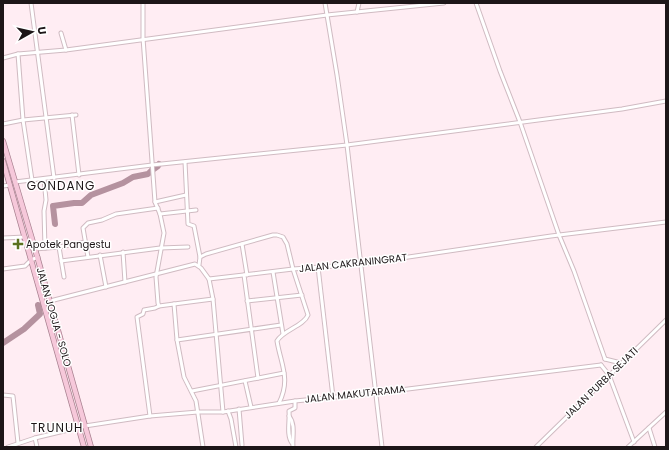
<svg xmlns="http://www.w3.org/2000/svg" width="669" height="450" viewBox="0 0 669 450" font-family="Poppins,sans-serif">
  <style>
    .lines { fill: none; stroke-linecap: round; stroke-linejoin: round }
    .river { stroke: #b5929f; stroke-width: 6 }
    .minor-casing { stroke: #d0bbc2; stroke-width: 5 }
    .trunk-casing { stroke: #a98190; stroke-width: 6 }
    .minor { stroke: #fff; stroke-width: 3 }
    .trunk { stroke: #f6c8da; stroke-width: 4.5 }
    .poi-dot { fill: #5c7120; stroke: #fff; stroke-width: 1.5 }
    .labels { text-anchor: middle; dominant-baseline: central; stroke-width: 3; stroke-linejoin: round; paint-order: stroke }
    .poi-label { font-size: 10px; fill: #1d1618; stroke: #fff; text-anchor: start }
    .street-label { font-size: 10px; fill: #1d1618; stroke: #fff }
    .quarter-label { font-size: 12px; letter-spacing: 1px; fill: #1d1618; stroke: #fff }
  </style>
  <rect width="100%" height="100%" fill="#ffedf3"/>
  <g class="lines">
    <g class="river">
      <polyline points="55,224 53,206 74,203 82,203 91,195 123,183 133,177 148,174 151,171 158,166 159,164"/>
      <polyline points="3,343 24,329 40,314 38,305"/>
    </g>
    <defs>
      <g id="minor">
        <polyline points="31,3 54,178"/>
        <polyline points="143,3 143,38 155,202 160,214 164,233 156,277 158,303 159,306 174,304 177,340 184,377 196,401 203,447"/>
        <polyline points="325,3 337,75 347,145 382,447"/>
        <polyline points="476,3 500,71 520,122 559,235 574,271 605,359"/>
        <polyline points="357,12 359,3"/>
        <polyline points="61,33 66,50"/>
        <polyline points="18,54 23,120 32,180"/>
        <polyline points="3,58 18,54 66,50 327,15 444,3"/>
        <polyline points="72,115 79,175"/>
        <polyline points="3,124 23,120 76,115"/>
        <polyline points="185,162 188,224 194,226 200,257"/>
        <polyline points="44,179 46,200 44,211 45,248"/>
        <polyline points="15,182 152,165 347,145 622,109 666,101"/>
        <polyline points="3,186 10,185"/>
        <polyline points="155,202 186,195"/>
        <polyline points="160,214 196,210"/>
        <polyline points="3,238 25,237"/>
        <polyline points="242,244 247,275"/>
        <polyline points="59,247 86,242"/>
        <polyline points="35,249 59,247 64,277"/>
        <polyline points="123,252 125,282"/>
        <polyline points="100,255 106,287"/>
        <polyline points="88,257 83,228 88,223 102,220 116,214 158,208"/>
        <polyline points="61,261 160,248 188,247"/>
        <path d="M199 265 200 257 206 254 273 235H277L283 237 287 244 293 269 308 315C304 326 283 330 277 341 281 365 291 379 279 403"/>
        <polyline points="318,267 333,397"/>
        <polyline points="3,269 25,266 31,260 38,257"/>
        <polyline points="273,272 283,334"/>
        <polyline points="244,275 258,378"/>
        <polyline points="209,279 213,299 223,412"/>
        <polyline points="50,301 195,264 201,268 209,279 293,269 361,264 551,236 666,222"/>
        <polyline points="247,301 302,295"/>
        <polyline points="174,304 213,299"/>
        <polyline points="177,340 281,325"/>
        <polyline points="605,359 621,363"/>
        <polyline points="601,365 609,375 634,442"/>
        <polyline points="245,381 251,407"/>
        <polyline points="192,391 284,373"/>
        <polyline points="3,395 13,396 18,443"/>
        <polyline points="239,409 242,445"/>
        <polyline points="228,411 231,419 236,447"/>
        <polyline points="150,416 137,317 143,314 144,310 155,308 159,306"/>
        <path d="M289 416C296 425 292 437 293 447"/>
        <polyline points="649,428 655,447"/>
        <polyline points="35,438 37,447"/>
        <path d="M292 443C286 435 290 420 289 411L295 408V401"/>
        <polyline points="8,447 35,438 85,426 150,416 198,412 223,412 295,401 376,393 601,365"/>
        <polyline points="536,447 666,320"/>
        <polyline points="628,447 666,412"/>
      </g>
      <g id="trunk">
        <polyline points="3,141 35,249 91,447"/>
        <polyline points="3,161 84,447"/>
      </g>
    </defs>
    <use href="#minor" class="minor-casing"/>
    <use href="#trunk" class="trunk-casing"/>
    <use href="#minor" class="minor"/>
    <use href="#trunk" class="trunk"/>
  </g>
  <path class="poi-dot" d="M16 238h4v4h4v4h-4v4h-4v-4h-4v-4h4z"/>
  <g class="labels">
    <g class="poi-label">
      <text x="26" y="244">Apotek Pangestu</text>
    </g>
    <g class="street-label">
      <text transform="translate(353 263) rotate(-6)">JALAN CAKRANINGRAT</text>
      <text transform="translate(54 317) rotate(74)">JALAN JOGJA - SOLO</text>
      <text transform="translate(601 383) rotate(-44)">JALAN PURBA SEJATI</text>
      <text transform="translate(355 394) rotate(-6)">JALAN MAKUTARAMA</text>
    </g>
    <g class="quarter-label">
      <text x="61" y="185">GONDANG</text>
      <text x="57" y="427">TRUNUH</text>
    </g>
  </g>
  <rect width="669" height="450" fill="none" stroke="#1d1618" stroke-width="8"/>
  <g transform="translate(32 32) rotate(82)" stroke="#ffffff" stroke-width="3" paint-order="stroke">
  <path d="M0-3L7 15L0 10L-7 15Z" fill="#1d1618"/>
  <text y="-6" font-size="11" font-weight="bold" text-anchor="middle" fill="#1d1618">U</text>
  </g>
</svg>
